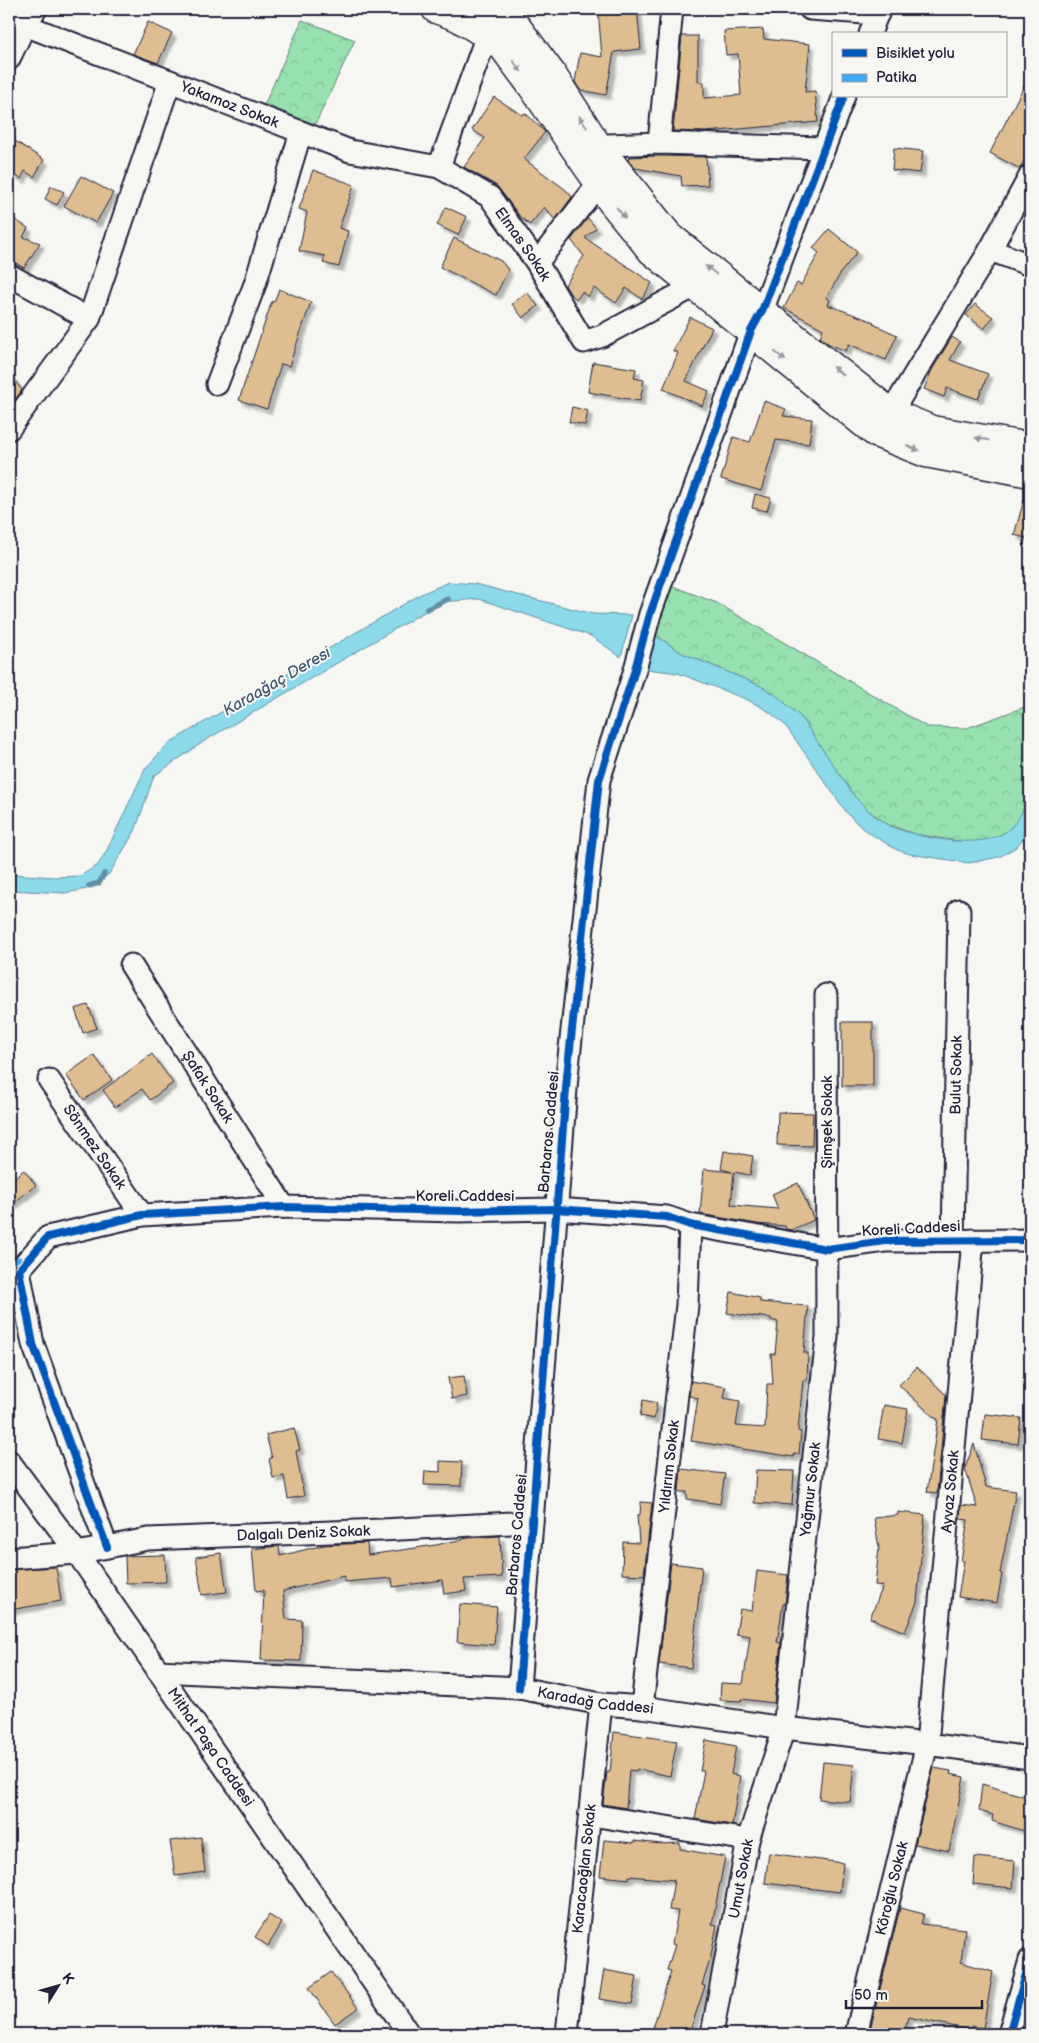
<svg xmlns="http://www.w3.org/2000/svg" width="1039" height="2043" viewBox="0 0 1039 2043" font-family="'Balsamiq Sans',sans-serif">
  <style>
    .park { fill: url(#park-crowns); stroke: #5c8175 }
    .water { fill: #8bd9e9; stroke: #6190a3 }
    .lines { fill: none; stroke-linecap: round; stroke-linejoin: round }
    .stream { stroke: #6190a3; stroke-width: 5.5 }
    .building { fill: #debe91; stroke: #22223b; filter: url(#shadow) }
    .minor-casing { stroke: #22223b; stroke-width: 25 }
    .major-casing { stroke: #22223b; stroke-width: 31 }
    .minor { stroke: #f6f6f2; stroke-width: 21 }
    .major { stroke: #f6f6f2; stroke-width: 28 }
    .quiet { stroke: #3fa9f5; stroke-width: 6; stroke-dasharray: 12 6; stroke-linecap: butt }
    .cycleway-casing { stroke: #f6f6f2; stroke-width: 11 }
    .cycleway { stroke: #0057b8; stroke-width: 8 }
    .oneway { fill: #9797a0 }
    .labels { text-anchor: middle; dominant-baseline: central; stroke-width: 4; stroke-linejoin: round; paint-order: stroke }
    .street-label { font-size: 15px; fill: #22223b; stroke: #f6f6f2 }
    .water-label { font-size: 16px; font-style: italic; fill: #42596f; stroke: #f6f6f2 }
  </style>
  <defs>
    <pattern id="park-crowns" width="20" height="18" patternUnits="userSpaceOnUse" patternTransform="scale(1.25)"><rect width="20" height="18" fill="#97e0af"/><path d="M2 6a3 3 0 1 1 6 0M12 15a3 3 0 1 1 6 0" fill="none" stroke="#82c097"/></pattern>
    <filter id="shadow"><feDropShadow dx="4.5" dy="4.5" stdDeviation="1" flood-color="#0004"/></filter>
  </defs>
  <rect width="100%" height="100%" fill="#f6f6f2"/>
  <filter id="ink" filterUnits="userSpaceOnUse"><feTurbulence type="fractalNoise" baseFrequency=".02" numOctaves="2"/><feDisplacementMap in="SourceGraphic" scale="10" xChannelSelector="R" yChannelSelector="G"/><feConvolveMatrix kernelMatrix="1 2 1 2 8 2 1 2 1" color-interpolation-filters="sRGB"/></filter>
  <g filter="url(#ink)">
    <g class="park">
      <polygon points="302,20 355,40 313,129 262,110"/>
      <polygon points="672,586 717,603 927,727 967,728 1030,705 1030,794 1020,818 1004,834 987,841 964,842 914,834 889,825 866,809 854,797 800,716 759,685 682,653 655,635"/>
    </g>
    <g class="water">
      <polygon points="449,582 475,584 593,614 632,615 621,657 591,636 479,599 441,602 206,740 154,776 135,831 109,874 87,889 65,893 9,890 9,874 55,877 80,876 98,865 107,850 145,769 169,743 421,594"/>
      <path d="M655 635 682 653 759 685 773 693 800 716 855 797C865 808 877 819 890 826 918 838 975 849 1002 834 1017 826 1024 809 1030 794V831L1016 847 999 857 969 863 910 854 897 850 863 829 847 813 785 725 768 711 748 700 678 673 646 669Z"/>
    </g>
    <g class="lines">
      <g class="stream">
        <polyline points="427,609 448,599"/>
        <polyline points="89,886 99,883 104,874"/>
      </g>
    </g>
    <g class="building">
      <polygon points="598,9 637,9 641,49 614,52 606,95 580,90 575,82 580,53 602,57"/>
      <polygon points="148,22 172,33 158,63 133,54"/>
      <polygon points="763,29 764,39 810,44 805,92 815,91 818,122 706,132 673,131 682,36 698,36 698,82 704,82 704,98 741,95 738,54 726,55 724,31"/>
      <polygon points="1030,74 1030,149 1020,169 990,153"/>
      <polygon points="494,97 522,115 525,113 545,132 524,159 566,190 572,197 555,220 544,207 530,225 521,218 497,186 464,167 485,138 472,130"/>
      <polygon points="9,137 44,160 34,177 25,171 21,179 9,172"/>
      <polygon points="894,148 923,151 920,173 892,170"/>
      <polygon points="659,156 706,157 708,185 682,186 681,176 635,168 628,160 629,157"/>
      <polygon points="313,170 354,185 339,228 348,231 339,267 323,263 325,256 299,251 307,212 299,209"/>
      <polygon points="81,176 113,193 96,223 64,206"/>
      <polygon points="51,186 64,192 57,205 45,199"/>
      <polygon points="446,207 467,217 458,235 437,225"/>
      <polygon points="9,216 28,228 23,237 40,243 24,268 9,259"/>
      <polygon points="588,218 596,228 585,238 652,283 642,299 626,288 616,303 594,288 588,297 582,292 577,299 571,295 565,285 584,256 571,240"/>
      <polygon points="829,229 857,252 842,271 826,298 830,300 828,305 874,322 873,324 897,335 886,360 849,344 846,351 829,344 820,337 823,329 784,308 797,283 801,285 819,253 813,248"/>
      <polygon points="454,238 501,261 508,270 496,295 440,267"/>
      <polygon points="279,289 311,302 289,366 281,364 267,409 239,400 272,301 274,302"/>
      <polygon points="527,292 538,306 523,318 512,304"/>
      <polygon points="975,304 993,317 984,329 966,315"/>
      <polygon points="690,317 712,328 686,381 709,391 702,406 663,389 678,353 673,351"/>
      <polygon points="952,337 960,342 950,360 988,374 978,399 947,388 944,397 924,389 932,370"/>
      <polygon points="593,362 636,369 634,378 644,380 640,401 588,392"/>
      <polygon points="9,373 22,390 9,408"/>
      <polygon points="764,401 786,409 783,416 812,419 809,444 776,440 761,491 721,479 733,437 750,442"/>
      <polygon points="572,407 588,411 585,425 569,422"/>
      <polygon points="1026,493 1030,493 1030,539 1014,535"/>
      <polygon points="755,494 771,498 767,511 752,508"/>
      <polygon points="88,1005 97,1028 83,1033 75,1009"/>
      <rect x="842" y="1022" width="31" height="64"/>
      <polygon points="152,1054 173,1083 150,1100 142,1089 115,1107 103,1090"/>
      <polygon points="94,1055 112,1080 84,1100 66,1075"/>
      <polygon points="778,1112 813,1113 812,1146 777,1145"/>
      <polygon points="724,1151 753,1156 750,1175 734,1172 731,1205 778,1209 772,1194 798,1183 814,1220 791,1230 786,1229 785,1226 757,1224 700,1214 704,1169 732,1172 721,1169"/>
      <polygon points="24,1170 36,1185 9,1207 9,1182"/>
      <polygon points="731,1292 760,1298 760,1302 808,1306 804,1353 808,1353 807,1380 803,1380 798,1431 801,1432 799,1454 794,1454 794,1457 691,1441 698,1398 689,1396 691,1381 726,1387 724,1398 740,1401 736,1426 765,1428 767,1384 773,1384 771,1354 775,1354 778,1322 771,1320 771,1318 753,1316 753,1317 727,1313"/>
      <polygon points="917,1367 946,1395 937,1493 927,1492 938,1419 935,1418 899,1385"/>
      <polygon points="464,1376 467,1396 452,1399 448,1378"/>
      <polygon points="643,1400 657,1403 654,1419 640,1416"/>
      <polygon points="884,1405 908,1409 902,1443 878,1439"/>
      <polygon points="985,1414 1021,1418 1018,1444 982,1440"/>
      <polygon points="294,1428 300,1450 296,1451 304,1496 288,1499 284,1476 273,1478 269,1459 272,1458 266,1435"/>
      <polygon points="974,1444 986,1487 1016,1491 1000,1573 1002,1574 997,1603 958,1597 964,1561 961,1561 968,1520 960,1519 961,1505 977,1507 965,1468"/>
      <polygon points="440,1461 462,1462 461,1486 424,1485 425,1471 440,1472"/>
      <polygon points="681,1469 725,1474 720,1504 687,1499 687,1492 679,1492"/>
      <polygon points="756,1470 794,1471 792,1505 754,1503"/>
      <polygon points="641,1502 652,1503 644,1575 622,1574 623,1542 639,1543 637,1515 640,1515"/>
      <polygon points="898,1512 925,1515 917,1602 905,1632 870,1618 883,1586 875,1585 879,1548 874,1518 898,1515"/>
      <polygon points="500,1536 502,1577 464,1579 466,1591 444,1594 442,1580 393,1587 392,1578 344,1582 344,1576 283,1591 286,1619 302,1620 301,1661 261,1660 264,1590 256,1591 252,1549 279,1546 280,1556 324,1545 367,1543 368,1555 436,1545 468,1538"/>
      <polygon points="221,1553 227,1592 202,1595 196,1557"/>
      <polygon points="165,1555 166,1582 126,1583 125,1556"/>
      <polygon points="671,1563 702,1567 691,1668 659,1664"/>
      <polygon points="56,1567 61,1601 10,1610 9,1570"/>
      <polygon points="757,1571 788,1575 785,1604 783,1604 777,1642 781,1643 774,1703 741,1699 741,1701 720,1700 721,1683 743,1684 750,1636 736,1634 740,1609 752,1611"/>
      <polygon points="460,1604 497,1607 494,1645 457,1642"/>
      <polygon points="614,1732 677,1741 670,1776 637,1769 636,1771 629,1770 626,1808 603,1804 607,1772 610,1772"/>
      <polygon points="706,1740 736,1746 731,1774 740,1776 732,1825 695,1819 704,1771 700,1771"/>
      <polygon points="823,1762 854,1765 850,1802 819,1799"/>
      <polygon points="934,1768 951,1771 950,1774 964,1777 949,1851 915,1844"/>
      <polygon points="982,1784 1030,1798 1030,1811 1024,1831 992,1821 993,1815 979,1811"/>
      <polygon points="201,1837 205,1872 175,1876 170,1841"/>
      <polygon points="604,1840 634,1843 634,1841 661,1844 680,1843 680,1849 725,1857 712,1924 717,1925 710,1960 702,1985 705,1986 689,2034 651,2034 671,1971 667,1970 675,1945 672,1944 678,1911 669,1910 674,1880 629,1876 629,1879 600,1876"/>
      <polygon points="769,1853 843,1863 840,1892 765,1883"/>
      <polygon points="975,1857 1015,1861 1013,1888 973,1884"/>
      <polygon points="900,1908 924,1914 921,1924 965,1929 961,1962 993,1972 983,2028 971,2026 971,2030 908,2017 904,2034 869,2034"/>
      <polygon points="269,1915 282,1923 268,1946 255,1937"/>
      <polygon points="604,1970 637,1976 632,2004 599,1999"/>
      <polygon points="331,1972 358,2008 335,2024 309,1988"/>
    </g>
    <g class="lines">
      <defs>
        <g id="minor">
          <polyline points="810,9 878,14"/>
          <path id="s1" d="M9 14 25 25 350 151 439 167 490 197 537 263 584 342 602 336 695 286"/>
          <polyline points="870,34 879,9"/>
          <polyline points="9,59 25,25 36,9"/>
          <polyline points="659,143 672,9"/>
          <polyline points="599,148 608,145 659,143 823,148"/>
          <polyline points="439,167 487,35"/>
          <polyline points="990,250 1030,265"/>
          <polyline points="537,263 599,183"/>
          <polyline points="9,275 89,319"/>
          <polyline points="217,384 255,284 301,132"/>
          <polyline points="891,413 990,250 1030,176"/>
          <polyline points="9,429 89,319 170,81"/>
          <path id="s2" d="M131 965 284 1207"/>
          <path id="s3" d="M49 1080 142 1215"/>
          <path id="s4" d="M953 1240 959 910"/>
          <path id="s5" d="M9 1461 77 1553 409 2034"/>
          <polyline points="107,1547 33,1344 19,1270 48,1237 142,1215 284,1207 459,1211 556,1209 667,1217 690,1225 827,1249 885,1241 1030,1240"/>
          <path id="s6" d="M9 1558 77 1553 148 1539 382 1530 532 1522"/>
          <path id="s7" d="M158 1671 519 1688 601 1704 642 1707 784 1728 927 1744 1030 1758"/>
          <polyline points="519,1688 567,1076 599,780 634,673 650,614 751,331 762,311 844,96"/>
          <path id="s8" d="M642 1707 687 1305 690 1225"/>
          <polyline points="591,1815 748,1840"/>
          <path id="s9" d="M567 2034 601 1704"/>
          <path id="s10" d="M712 2034 748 1840 784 1728 827 1337 826 995"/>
          <path id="s11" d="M856 2034 927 1744 973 1240"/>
          <polyline points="1009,2034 1030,1960"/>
        </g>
        <g id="major">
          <polyline points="436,9 458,17 500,43 532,86 612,202 652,251 876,433 926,453 1030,473"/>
          <polyline points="488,9 516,26 551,73 599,148 668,235 774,321 891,413 932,430 1030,447"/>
        </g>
      </defs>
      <use href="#minor" class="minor-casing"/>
      <use href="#major" class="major-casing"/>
      <use href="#minor" class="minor"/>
      <use href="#major" class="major"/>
      <polyline class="quiet" points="9,1260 29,1259"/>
      <defs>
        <g id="cycleway">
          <polyline points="107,1547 33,1344 19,1270 48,1237 142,1215 284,1207 459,1211 556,1209 667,1217 690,1225 827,1249 885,1241 1030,1240"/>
          <polyline points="519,1688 567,1076 599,780 634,673 650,614 751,331 762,311 844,96"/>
          <polyline points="1009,2034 1030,1960"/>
        </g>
      </defs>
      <use href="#cycleway" class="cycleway-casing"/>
      <use href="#cycleway" class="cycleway"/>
    </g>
    <defs><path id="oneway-solid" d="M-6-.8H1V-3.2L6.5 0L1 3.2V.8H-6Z" transform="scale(1.25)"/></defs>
    <g class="oneway">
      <use href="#oneway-solid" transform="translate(517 66) rotate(53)"/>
      <use href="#oneway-solid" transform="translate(583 122) rotate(-123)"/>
      <use href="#oneway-solid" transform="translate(621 213) rotate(51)"/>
      <use href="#oneway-solid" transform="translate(711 270) rotate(-141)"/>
      <use href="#oneway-solid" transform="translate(780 356) rotate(39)"/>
      <use href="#oneway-solid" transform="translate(838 371) rotate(-142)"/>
      <use href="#oneway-solid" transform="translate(982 439) rotate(-171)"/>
      <use href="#oneway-solid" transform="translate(913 448) rotate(22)"/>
    </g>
  </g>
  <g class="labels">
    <g class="street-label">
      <text stroke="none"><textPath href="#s1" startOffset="239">Yakamoz Sokak</textPath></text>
      <text stroke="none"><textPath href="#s1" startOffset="575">Elmas Sokak</textPath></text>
      <text stroke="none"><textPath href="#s4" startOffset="165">Bulut Sokak</textPath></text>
      <text stroke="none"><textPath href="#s2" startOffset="144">Şafak Sokak</textPath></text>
      <text transform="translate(827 1122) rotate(-90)">Şimşek Sokak</text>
      <text transform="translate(549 1132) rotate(-85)">Barbaros Caddesi</text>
      <text stroke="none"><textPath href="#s3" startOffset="81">Sönmez Sokak</textPath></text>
      <text x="465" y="1196">Koreli Caddesi</text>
      <text transform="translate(911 1229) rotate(-3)">Koreli Caddesi</text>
      <text stroke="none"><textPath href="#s8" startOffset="242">Yıldırım Sokak</textPath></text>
      <text stroke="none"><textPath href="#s10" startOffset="555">Yağmur Sokak</textPath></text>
      <text stroke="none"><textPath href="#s11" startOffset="552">Ayvaz Sokak</textPath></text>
      <text stroke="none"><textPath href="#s6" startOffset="296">Dalgalı Deniz Sokak</textPath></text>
      <text transform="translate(517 1535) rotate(-85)">Barbaros Caddesi</text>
      <text stroke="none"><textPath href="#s7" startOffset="439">Karadağ Caddesi</textPath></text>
      <text stroke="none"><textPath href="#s5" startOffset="350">Mithat Paşa Caddesi</textPath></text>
      <text stroke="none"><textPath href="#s9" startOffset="166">Karacaoğlan Sokak</textPath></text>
      <text stroke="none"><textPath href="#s10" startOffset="158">Umut Sokak</textPath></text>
      <text stroke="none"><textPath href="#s11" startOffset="150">Köroğlu Sokak</textPath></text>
    </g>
    <g class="water-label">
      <text transform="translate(277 682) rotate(-30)">Karaağaç Deresi</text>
    </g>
  </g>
  <rect width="1039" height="2043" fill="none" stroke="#f6f6f2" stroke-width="30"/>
  <rect x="15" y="15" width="1009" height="2013" fill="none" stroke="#22223b" stroke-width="2" filter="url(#ink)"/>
  <rect x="832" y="32" width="175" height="65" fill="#f6f6f2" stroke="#a1a1a9"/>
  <rect x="842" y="49" width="25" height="8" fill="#0057b8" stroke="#a1a1a9"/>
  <text x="876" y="58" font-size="15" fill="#22223b">Bisiklet yolu</text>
  <rect x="842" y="74" width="25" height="8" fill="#3fa9f5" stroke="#a1a1a9"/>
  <text x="876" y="82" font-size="15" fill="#22223b">Patika</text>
  <g transform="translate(58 1986) rotate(53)" stroke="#f6f6f2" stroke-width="4" paint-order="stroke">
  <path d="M0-4L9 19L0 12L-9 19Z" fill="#22223b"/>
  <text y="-8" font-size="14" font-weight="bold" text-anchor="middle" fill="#22223b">K</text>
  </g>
  <path d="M846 2000v8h136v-8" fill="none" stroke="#22223b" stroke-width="2.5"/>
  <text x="854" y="2000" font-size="15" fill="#22223b" stroke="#f6f6f2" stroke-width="4" paint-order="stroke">50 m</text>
</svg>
